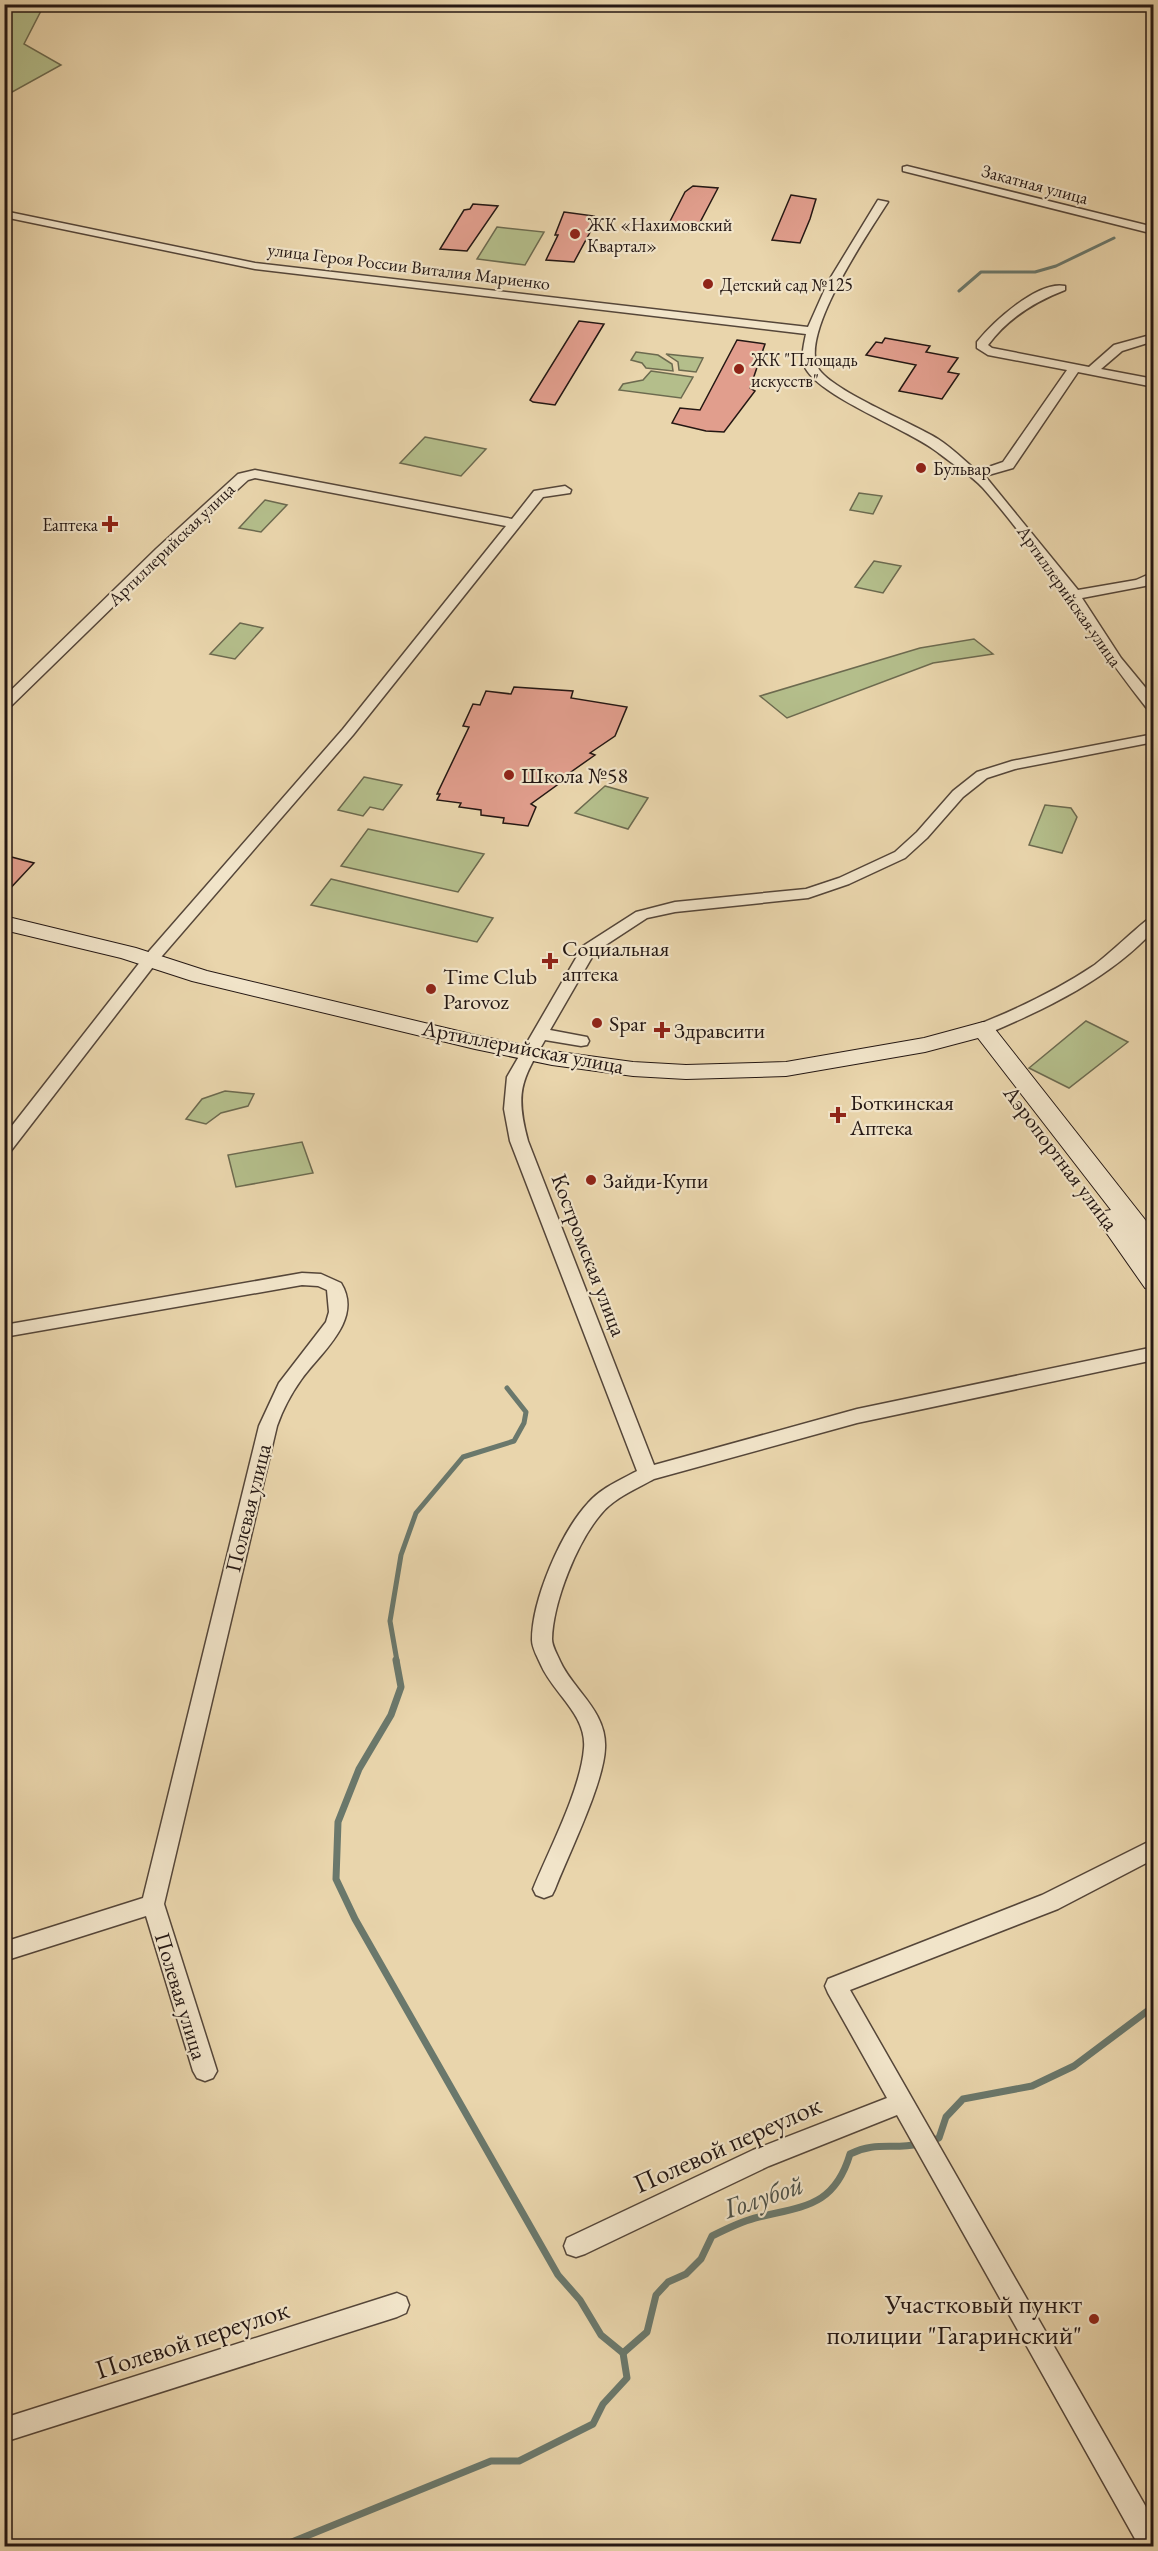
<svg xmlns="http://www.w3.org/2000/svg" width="1158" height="2551" viewBox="0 0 1158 2551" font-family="'EB Garamond',serif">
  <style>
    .green { fill: #b4be8b; stroke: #6c6a4f; stroke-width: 1.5 }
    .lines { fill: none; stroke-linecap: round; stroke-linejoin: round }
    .stream-far2 { stroke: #6a786c; stroke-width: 3 }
    .stream-far1 { stroke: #6a786c; stroke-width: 5 }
    .stream { stroke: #6a786c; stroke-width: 7 }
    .building { fill: #e19e8d; stroke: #241713; stroke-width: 1.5 }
    .minor-casing { stroke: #554639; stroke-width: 3 }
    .secondary-casing { stroke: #241713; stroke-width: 2 }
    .minor { fill: #f1e4c9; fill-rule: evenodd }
    .secondary { fill: #f1e4c9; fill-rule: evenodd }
    .poi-dot { fill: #8f2418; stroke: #f1e4c9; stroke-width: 2 }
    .labels { text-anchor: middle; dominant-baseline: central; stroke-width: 4.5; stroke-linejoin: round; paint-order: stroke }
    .far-street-label { font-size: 18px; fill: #241713; stroke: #f1e4c9 }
    .far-poi-label { font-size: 18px; fill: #241713; stroke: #f1e4c9; text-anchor: start }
    .poi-label { font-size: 22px; fill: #241713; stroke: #f1e4c9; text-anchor: start }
    .street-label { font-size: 22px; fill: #241713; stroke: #f1e4c9 }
    .near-street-label { font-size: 27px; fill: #241713; stroke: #f1e4c9 }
    .near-poi-label { font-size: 27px; fill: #241713; stroke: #f1e4c9; text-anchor: end }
    .near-water-label { font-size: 28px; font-style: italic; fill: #4d5047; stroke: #f1e4c9 }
  </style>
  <rect width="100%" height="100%" fill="#e9d5ac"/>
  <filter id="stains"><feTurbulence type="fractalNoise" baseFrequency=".00333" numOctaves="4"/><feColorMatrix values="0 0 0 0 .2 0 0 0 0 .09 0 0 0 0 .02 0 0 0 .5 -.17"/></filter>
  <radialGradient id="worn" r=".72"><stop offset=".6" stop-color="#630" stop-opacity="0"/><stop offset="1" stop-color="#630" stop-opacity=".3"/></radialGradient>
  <g class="green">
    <polygon points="4,5 44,5 24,44 61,65 5,96"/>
    <polygon points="497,227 544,232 525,265 477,259"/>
    <polygon points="636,352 658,355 672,364 673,371 646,368 642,363 631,360"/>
    <polygon points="666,354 703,358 696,372 679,370 678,362"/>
    <polygon points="651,371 693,377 681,398 619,390 623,384 643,380"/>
    <polygon points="425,437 486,449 461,476 400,463"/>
    <polygon points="859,493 882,496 873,514 850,510"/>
    <polygon points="265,500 287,505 261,532 239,528"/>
    <polygon points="874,561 901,566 883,593 855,587"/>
    <polygon points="240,623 263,628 235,659 210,654"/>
    <polygon points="974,639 993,654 933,663 787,718 760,696 920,648"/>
    <polygon points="364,777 402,785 383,810 370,807 363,816 338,810"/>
    <polygon points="605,786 648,798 628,829 575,813"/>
    <polygon points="1045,805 1071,808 1077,817 1062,853 1029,845"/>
    <polygon points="368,829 484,854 458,892 341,866"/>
    <polygon points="331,879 493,918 477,942 311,905"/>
    <polygon points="1086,1021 1128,1042 1069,1088 1029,1068"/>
    <polygon points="225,1091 254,1094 248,1106 221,1113 206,1124 186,1119 202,1099"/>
    <polygon points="302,1142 313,1173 236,1187 228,1155"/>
  </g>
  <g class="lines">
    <polyline class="stream-far2" points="959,291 981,272 1035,272 1056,266 1114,238"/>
    <polyline class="stream-far1" points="397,1661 390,1621 401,1555 416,1513 463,1457 514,1441 524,1423 526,1412 507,1388"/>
    <g class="stream">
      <polyline points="931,2141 939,2138 946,2117 963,2099 1032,2086 1074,2066 1154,2006"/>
      <path d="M623 2353 647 2332 656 2295 668 2282 686 2274 701 2259 712 2236C726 2229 740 2222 755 2218 802 2206 834 2208 850 2154 876 2141 893 2150 919 2144"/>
      <polyline points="282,2546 491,2461 519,2461 593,2424 603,2404 627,2378 623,2353 601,2335 580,2300 558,2275 355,1919 336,1879 338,1822 359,1769 391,1715 401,1687 396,1660"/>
    </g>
  </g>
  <g class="building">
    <polygon points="693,186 718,188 697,228 693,232 666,229 685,192"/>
    <polygon points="791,195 816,199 810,219 800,243 772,240"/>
    <polygon points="473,204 498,206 467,251 440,249 464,210 470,209"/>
    <polygon points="564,212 594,216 591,221 595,223 574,262 546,260 558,235 555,235"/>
    <polygon points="579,321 604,324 555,405 533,402 530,400"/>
    <polygon points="885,338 930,346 926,352 958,358 948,372 959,374 942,399 899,391 916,365 866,355 876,342 882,343"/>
    <polygon points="737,340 765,344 750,388 755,391 724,432 706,431 672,423 680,408 700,410"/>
    <polygon points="514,687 573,691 571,698 627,707 615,736 590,753 595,755 561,779 564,780 531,804 536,807 528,826 503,823 504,818 481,815 481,810 459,807 461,803 437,800 440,794 437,794 469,727 463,726 473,704 480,705 486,691 511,694"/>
    <polygon points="4,855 34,863 4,895"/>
  </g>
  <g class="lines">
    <defs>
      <g id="minor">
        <polygon points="907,166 1154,227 1154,234 903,171 903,167"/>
        <path d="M878 200 888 202C867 235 802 330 817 366 827 389 913 423 938 439 952 448 964 460 977 471L1003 462 1067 370 988 355 977 348V342C992 323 1038 280 1065 286V290C1034 302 1008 318 988 345L992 348 1089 367 1114 345 1154 334V341L1122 351 1101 369 1154 379V387L1078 372 1013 468 985 476 1078 590 1136 580 1154 572V581L1145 586 1082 598 1121 658 1154 698V712L1149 711C1091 639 1045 558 983 488 971 475 954 465 940 454 912 430 815 396 804 365 801 355 804 344 806 334L255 269 4 217V211L255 263 808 327 828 282Z"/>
        <polygon points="255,470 512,519 534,491 565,486 571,490 570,493 543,497 353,735 156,963 10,1152 4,1153 4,1136 144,957 343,729 506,526 255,478 248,480 166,555 9,708 4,709 4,697 156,549 238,474"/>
        <path d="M1154 734V742L1015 769 987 778 963 797 927 838 905 858 849 884 808 898 675 912 647 918 595 952 550 1030 587 1037 589 1041 587 1045 581 1046 545 1040C521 1081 515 1093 528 1141L654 1465 857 1409 1154 1347V1360L857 1423 654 1479C636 1489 614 1498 601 1514 577 1542 553 1602 552 1639 552 1646 557 1654 560 1661 573 1690 607 1711 605 1748 604 1783 569 1853 555 1889L552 1895 544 1898 536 1895 533 1889C549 1850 581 1789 584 1748 587 1715 553 1693 541 1665 538 1658 532 1648 532 1640 532 1600 561 1532 588 1503 601 1488 620 1480 637 1471L510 1141 504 1109 507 1077 583 946 636 912 675 902 806 889 839 878 895 852 917 832 953 791 977 772 1012 761Z"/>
        <path d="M1154 915V930C1110 978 1048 1008 989 1033H977L975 1029 977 1025C1017 1009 1057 990 1093 966 1105 958 1148 917 1154 915Z"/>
        <path d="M302 1273 321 1274 341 1283C364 1320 320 1353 301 1380 291 1394 283 1409 277 1426L164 1904 217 2071 213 2078 205 2081 197 2078 193 2071 146 1916 4 1961V1942L143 1898 259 1426 279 1383 326 1322 329 1312 327 1290 318 1286 302 1285 4 1337V1325Z"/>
        <polygon points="1154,1839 1154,1859 1058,1909 850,1990 1154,2521 1154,2546 1139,2546 897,2115 769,2166 585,2254 576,2257 567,2254 564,2246 567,2238 753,2150 887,2098 828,1993 825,1986 828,1979 1042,1895"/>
        <polygon points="397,2293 406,2297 409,2305 406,2313 397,2317 4,2442 4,2418"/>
      </g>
      <polygon id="secondary" points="4,916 136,948 207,971 475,1035 552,1051 633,1062 686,1065 786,1062 924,1038 983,1022 991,1024 1154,1231 1154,1257 1149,1256 1154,1263 1154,1291 1145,1288 1096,1218 1099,1212 1111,1210 978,1038 925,1052 786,1076 686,1079 633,1076 552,1065 475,1049 192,981 121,958 4,930"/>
    </defs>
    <use href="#minor" class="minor-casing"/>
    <use href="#secondary" class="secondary-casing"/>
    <use href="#minor" class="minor"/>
    <use href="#secondary" class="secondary"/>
  </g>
  <g class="poi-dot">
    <circle cx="575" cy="234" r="6"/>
    <circle cx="708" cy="284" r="6"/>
    <circle cx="739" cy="369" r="6"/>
    <circle cx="921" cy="468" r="6"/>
    <path d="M107 515h6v6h6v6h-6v6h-6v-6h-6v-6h6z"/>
    <circle cx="509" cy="775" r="6"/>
    <path d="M547 952h6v6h6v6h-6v6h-6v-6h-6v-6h6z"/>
    <circle cx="431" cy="989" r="6"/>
    <circle cx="597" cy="1023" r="6"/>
    <path d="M659 1021h6v6h6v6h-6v6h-6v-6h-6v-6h6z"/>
    <path d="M835 1106h6v6h6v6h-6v6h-6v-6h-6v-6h6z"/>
    <circle cx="591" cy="1180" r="6"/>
    <circle cx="1094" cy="2319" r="6"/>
  </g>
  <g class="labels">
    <g class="far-street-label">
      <text transform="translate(1035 184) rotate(15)">Закатная улица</text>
      <text transform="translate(409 266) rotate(7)">улица Героя России Виталия Мариенко</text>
      <text transform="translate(171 544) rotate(-44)">Артиллерийская улица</text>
      <text transform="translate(1070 596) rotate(55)">Артиллерийская улица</text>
    </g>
    <g class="far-poi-label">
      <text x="587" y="224">ЖК «Нахимовский<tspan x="587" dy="21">Квартал»</tspan></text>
      <text x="720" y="284">Детский сад №125</text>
      <text x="751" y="359">ЖК "Площадь<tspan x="751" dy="21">искусств"</tspan></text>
      <text x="933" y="468">Бульвар</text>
      <text x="98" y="524" text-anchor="end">Еаптека</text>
    </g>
    <g class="poi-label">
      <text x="521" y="775">Школа №58</text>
      <text x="562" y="948">Социальная<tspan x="562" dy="25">аптека</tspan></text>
      <text x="443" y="976">Time Club<tspan x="443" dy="25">Parovoz</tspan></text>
      <text x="609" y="1023">Spar</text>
      <text x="674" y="1030">Здравсити</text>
      <text x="850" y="1102">Боткинская<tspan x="850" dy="25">Аптека</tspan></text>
      <text x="603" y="1180">Зайди-Купи</text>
    </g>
    <g class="street-label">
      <text transform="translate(523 1047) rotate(11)">Артиллерийская улица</text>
      <text transform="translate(1061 1158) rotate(53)">Аэропортная улица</text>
      <text transform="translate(589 1255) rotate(69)">Костромская улица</text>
      <text transform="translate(248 1508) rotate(-76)">Полевая улица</text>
      <text transform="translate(181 1996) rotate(73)">Полевая улица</text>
    </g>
    <g class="near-street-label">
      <text transform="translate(727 2144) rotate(-24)">Полевой переулок</text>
      <text transform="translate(192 2339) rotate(-18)">Полевой переулок</text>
    </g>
    <g class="near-poi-label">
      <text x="1082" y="2303">Участковый пункт<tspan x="1082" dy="31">полиции "Гагаринский"</tspan></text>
    </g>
    <g class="near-water-label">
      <text transform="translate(763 2196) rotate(-19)">Голубой</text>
    </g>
  </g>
  <rect width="1158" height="2551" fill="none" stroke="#e9d5ac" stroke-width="24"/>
  <rect x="6" y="6" width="1146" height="2539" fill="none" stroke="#241713" stroke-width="3"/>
  <rect x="12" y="12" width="1134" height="2527" fill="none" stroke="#241713" stroke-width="1.5"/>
  <rect width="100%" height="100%" filter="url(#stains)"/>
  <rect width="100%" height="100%" fill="url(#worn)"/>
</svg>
